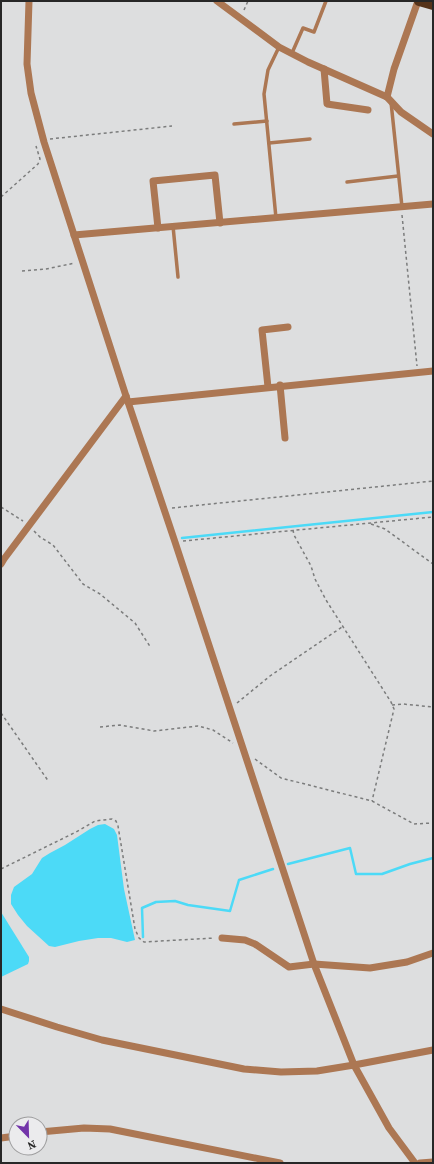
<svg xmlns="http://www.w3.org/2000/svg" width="434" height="1164" viewBox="0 0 434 1164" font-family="'Source Serif 4',serif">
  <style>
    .water { fill: #4cdaf7 }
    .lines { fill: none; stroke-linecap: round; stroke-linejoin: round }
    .stream { stroke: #4cdaf7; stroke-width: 2.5 }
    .path { stroke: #7b7c7c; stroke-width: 1.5; stroke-dasharray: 3 3; stroke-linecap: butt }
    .service { stroke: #ac7753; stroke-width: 3.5 }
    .minor { stroke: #ac7753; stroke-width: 7 }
    .primary { stroke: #56331a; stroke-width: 10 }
  </style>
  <rect width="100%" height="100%" fill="#dddedf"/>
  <g class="water">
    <polygon points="105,824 114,829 117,835 124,889 135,940 127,942 111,938 98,938 79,941 55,947 49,946 27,926 18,915 11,904 11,895 14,887 32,874 42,858 50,853 65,845 90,829 98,825"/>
    <polygon points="1,912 29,957 29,961 28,964 1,977"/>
  </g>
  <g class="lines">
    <g class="stream">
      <polyline points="182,538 433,512"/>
      <polyline points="288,864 350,848 356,874 382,874 410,864 433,858"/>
      <polyline points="143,937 142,908 156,902 175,901 188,905 230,911 239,880 273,869"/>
    </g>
    <g class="path">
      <polyline points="244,10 248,1"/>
      <polyline points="50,139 172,126"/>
      <polyline points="1,197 38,164 40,159 36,146"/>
      <polyline points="402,215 417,366"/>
      <polyline points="22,271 46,269 75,263"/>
      <polyline points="1,507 23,521"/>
      <polyline points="172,508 433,481"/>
      <polyline points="371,524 385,529 433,564"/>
      <polyline points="293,530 294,535 311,566 315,579 326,600 391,702 394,709 372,801"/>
      <polyline points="34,531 40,537 53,545 83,584 100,594 135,623 151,648"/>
      <polyline points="183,541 433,517"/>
      <polyline points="237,703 270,676 342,627"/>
      <polyline points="392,705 403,704 433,707"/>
      <polyline points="1,713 49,782"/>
      <polyline points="100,727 120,725 154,731 198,726 213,730 233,743"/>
      <polyline points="255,759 281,778 372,801 414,824 433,823"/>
      <polyline points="1,869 76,832 95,821 112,819 116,821 118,826 135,929 139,938 144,942 214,938"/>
    </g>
    <g class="service">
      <polyline points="292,53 303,28 314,32 326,1"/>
      <polyline points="391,102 402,207"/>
      <polyline points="234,124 267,121"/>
      <polyline points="269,143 310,139"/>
      <polyline points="347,182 398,176"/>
      <polyline points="276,218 264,94 268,70 279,47"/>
      <polyline points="173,226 178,277"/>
    </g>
    <g class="minor">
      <polyline points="29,1 27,64 31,93 44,142 126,396 175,542 314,964 354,1065 389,1128 415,1163"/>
      <polyline points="217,1 279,47 308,62 387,97 401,112 433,134"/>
      <polyline points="324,69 327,104 368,110"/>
      <polyline points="387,97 394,69 418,1"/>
      <polyline points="158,228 153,181 215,175 220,223"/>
      <polyline points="74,235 433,204"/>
      <polyline points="280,385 285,438"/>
      <polyline points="268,387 262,330 288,327"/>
      <polyline points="128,402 433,371"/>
      <polyline points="1,564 4,559 126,396"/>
      <polyline points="222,938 245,940 255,944 289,967 314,964 370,968 407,962 433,953"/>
      <polyline points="1,1009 57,1027 102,1040 244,1069 281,1072 317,1071 354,1065 433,1050"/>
      <polyline points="40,1132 84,1128 110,1129 280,1163"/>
      <polyline points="1,1138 16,1136"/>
      <polyline points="420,1163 433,1162"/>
    </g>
    <polyline class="primary" points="419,1 433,5"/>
  </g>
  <rect width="434" height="1164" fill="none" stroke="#272727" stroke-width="4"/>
  <g transform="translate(28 1136) rotate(157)"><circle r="19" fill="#ebebed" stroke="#9d9d9e"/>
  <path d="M0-3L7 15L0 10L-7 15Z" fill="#7234a9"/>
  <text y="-6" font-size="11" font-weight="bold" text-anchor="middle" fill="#272727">N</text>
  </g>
</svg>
